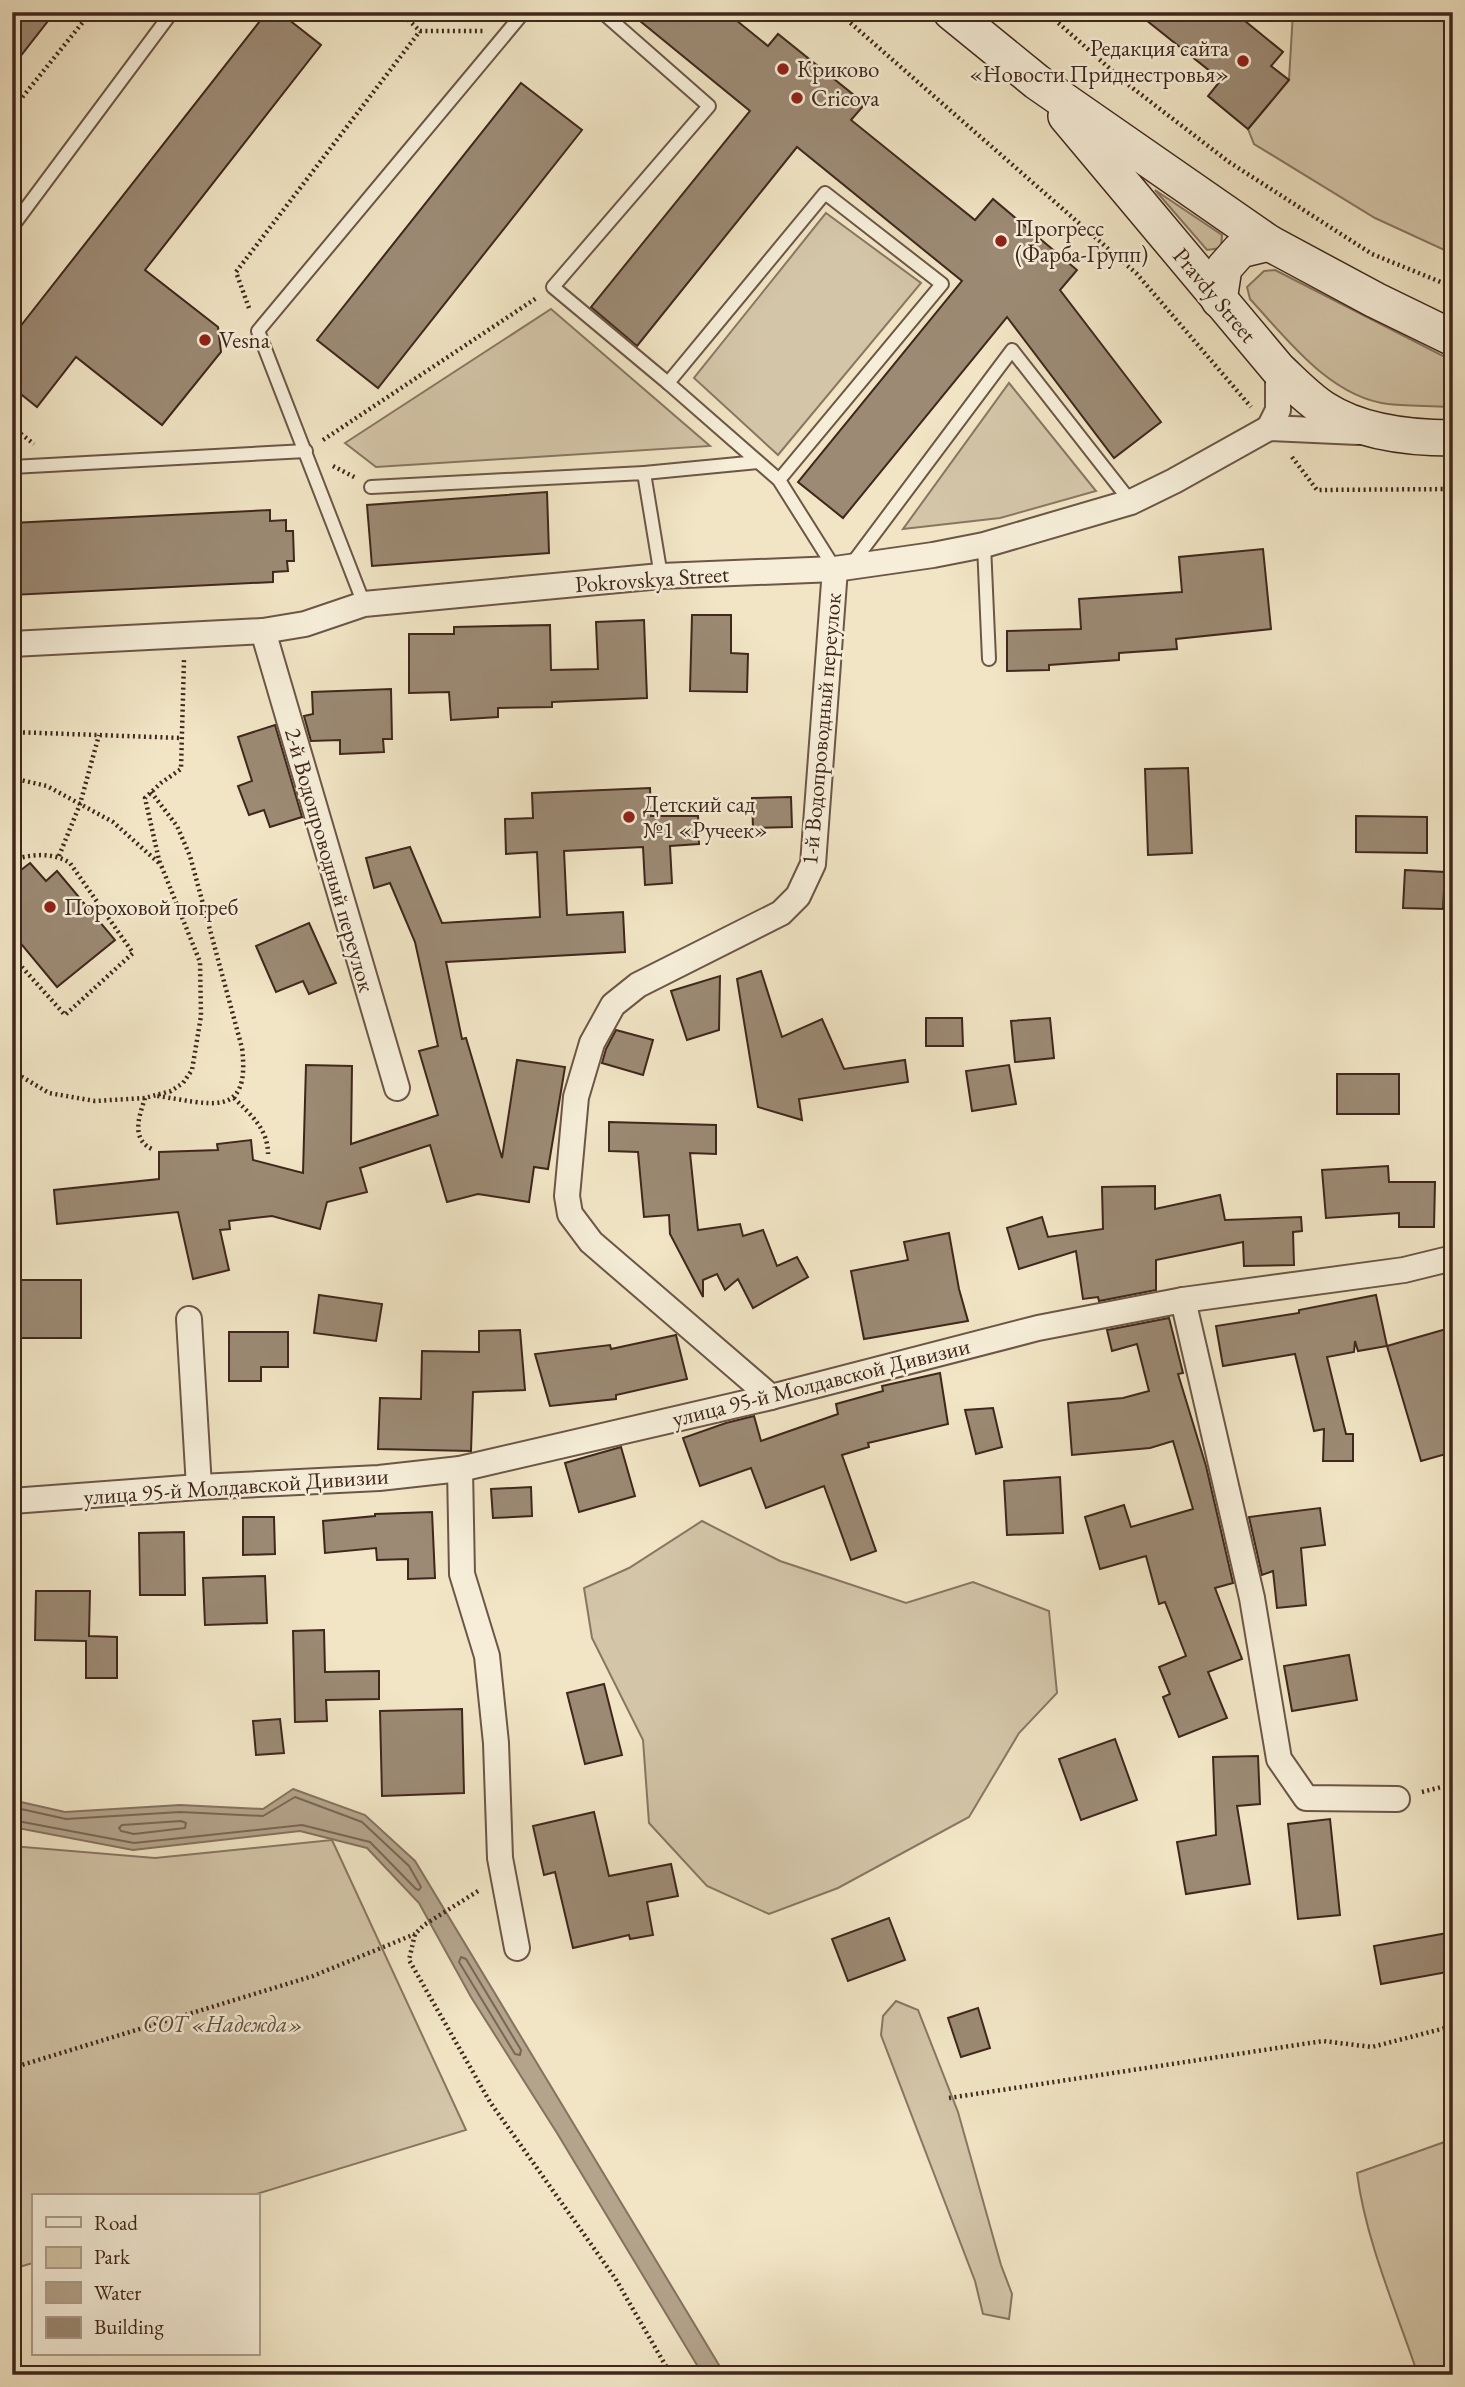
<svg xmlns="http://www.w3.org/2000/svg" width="1465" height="2387" viewBox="0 0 1465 2387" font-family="'EB Garamond',serif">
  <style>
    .green { fill: #d3c5a8; stroke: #897662; stroke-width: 2 }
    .water { fill: #b4a48c; stroke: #85725f; stroke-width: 2 }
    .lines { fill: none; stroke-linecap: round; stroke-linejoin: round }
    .shore { stroke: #7a6654; stroke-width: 2 }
    .building { fill: #9c8a74; stroke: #3f271c; stroke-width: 2 }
    .lane-casing { stroke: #6c5646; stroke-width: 16 }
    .street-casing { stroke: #6c5646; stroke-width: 28 }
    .secondary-casing { stroke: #3f271c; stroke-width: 38 }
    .path { stroke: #3f271c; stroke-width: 4.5; stroke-dasharray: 2 3.5; stroke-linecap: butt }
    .lane { stroke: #f6eed9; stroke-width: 12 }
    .street { stroke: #f6eed9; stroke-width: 24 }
    .secondary { stroke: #f6eed9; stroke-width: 35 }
    .poi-dot { fill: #8f2418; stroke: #f6eed9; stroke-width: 2.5 }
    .labels { text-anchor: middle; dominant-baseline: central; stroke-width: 5; stroke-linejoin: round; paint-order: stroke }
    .poi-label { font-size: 23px; fill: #3f271c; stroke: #f6eed9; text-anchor: start }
    .street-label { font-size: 23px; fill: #3f271c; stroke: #f6eed9 }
    .park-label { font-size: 23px; font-style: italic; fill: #644e3f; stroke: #f6eed9 }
  </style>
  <rect width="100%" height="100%" fill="#f1e5c5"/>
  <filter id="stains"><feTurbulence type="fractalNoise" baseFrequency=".00286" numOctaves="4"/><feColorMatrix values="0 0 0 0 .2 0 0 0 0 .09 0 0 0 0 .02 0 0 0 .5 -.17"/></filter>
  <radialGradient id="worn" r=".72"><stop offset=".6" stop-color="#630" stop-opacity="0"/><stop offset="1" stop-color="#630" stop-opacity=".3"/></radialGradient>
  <g class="green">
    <polygon points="1293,12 1453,12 1453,254 1375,218 1254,144 1248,129 1289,80"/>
    <polygon points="1155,190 1222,235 1221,248 1207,250"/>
    <polygon points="826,213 921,283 778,455 694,378"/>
    <path d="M1275 270 1453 361V407C1431 406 1409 406 1388 404 1330 397 1287 339 1250 299L1247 287 1264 271Z"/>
    <polygon points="551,309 710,446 376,467 345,443"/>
    <polygon points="1009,383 1096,491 1000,518 903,529"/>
    <polygon points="702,1521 780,1561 906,1603 973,1582 1049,1611 1057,1693 1019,1733 969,1817 838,1888 769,1914 707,1886 649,1823 643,1740 592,1638 584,1588 629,1568"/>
    <polygon points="332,1840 466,2130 250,2196 33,2196 33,2263 12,2269 12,1846 155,1858"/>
    <polygon points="896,2001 918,2010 958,2112 1001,2265 1012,2294 1009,2319 983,2314 975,2281 881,2035 883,2016"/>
    <path d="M1453 2139V2375H1418C1396 2309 1366 2242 1357 2173Z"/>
  </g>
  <polygon class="water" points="293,1789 365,1815 415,1861 725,2375 703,2375 557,2133 471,1997 419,1903 367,1848 300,1831 133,1850 12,1827 12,1800 65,1812 180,1805 263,1809"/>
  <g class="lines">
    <g class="shore">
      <polyline points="12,1807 66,1819 180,1812 263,1816 295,1797 362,1822 409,1866 421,1887 419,1890 416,1889 370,1842 302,1825 134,1843 12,1820"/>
      <polygon points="181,1821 186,1823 185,1828 134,1834 121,1831 119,1828 122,1825"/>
      <polygon points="461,1957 466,1959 521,2050 520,2055 515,2054 459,1962"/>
    </g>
  </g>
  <g class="building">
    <polygon points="12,12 55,12 12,67"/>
    <polygon points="267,12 279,12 321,45 145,270 218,327 221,352 162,425 76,357 37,407 12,387 12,337"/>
    <polygon points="629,12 726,12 768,46 778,34 865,104 851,120 975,220 993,199 1077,270 1060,290 1161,422 1114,458 1007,317 843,518 798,482 962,281 797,147 637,346 591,307 750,111"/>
    <polygon points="1136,12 1234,12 1283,52 1271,66 1289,80 1248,129 1208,96 1221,80"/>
    <polygon points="521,83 582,130 378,388 317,340"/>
    <polygon points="547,492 549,553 372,566 367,505"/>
    <polygon points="270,510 270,521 286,520 286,531 293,531 294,561 287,561 288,571 273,572 273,582 12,595 12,523"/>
    <polygon points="1263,549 1271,629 1176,639 1177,649 1119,653 1119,660 1049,665 1049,670 1007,671 1007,631 1081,629 1079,599 1182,592 1179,557"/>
    <polygon points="692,615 731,615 731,653 748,654 747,692 690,691"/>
    <polygon points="644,620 647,698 552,702 552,707 498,708 498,717 451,720 449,692 409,693 409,634 454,634 454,627 550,625 551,670 598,669 596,622"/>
    <polygon points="391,689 392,739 383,739 384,752 340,754 340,740 311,741 304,716 313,714 312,692"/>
    <polygon points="275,725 302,817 270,827 264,810 249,815 238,786 252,781 238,737"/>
    <polygon points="1188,768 1192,853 1148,855 1145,769"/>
    <polygon points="650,788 651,816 698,816 699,844 670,846 672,883 645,885 643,847 564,851 567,915 623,912 625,952 446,962 462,1039 466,1038 502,1158 517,1060 565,1067 548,1169 534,1167 529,1202 478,1194 447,1202 430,1145 360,1168 367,1192 327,1202 320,1229 272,1216 229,1221 230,1229 220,1230 229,1270 193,1279 178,1212 57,1224 54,1190 159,1179 159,1152 218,1150 217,1144 251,1140 253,1160 303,1173 306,1065 352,1066 351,1144 438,1115 419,1051 438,1046 415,942 390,883 374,888 366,858 410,847 442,923 540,917 537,852 506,854 505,819 533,818 532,793"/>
    <polygon points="791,797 792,827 753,828 752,798"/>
    <polygon points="1356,816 1427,817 1427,853 1356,852"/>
    <polygon points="30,863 46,881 57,871 115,940 57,987 12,933 12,877"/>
    <polygon points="1405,870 1445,872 1443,909 1403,908"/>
    <polygon points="309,923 336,983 309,994 303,981 276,992 256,946"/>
    <polygon points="761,971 782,1037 822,1019 844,1069 905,1060 908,1082 799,1099 802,1120 758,1107 737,979"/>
    <polygon points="720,976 719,1030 687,1040 671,991"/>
    <polygon points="926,1018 962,1018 963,1046 926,1046"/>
    <polygon points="1050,1018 1054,1058 1015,1062 1011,1021"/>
    <polygon points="616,1030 653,1040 643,1075 602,1063 606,1049"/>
    <polygon points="1009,1065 1016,1104 972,1111 966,1071"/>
    <rect x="1337" y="1074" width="62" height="40"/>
    <polygon points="609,1122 716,1125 716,1154 690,1153 698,1230 740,1224 743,1236 763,1230 777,1266 797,1257 808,1277 753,1308 738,1279 725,1290 717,1274 703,1280 703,1297 670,1234 669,1215 644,1217 638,1152 609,1151"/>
    <polygon points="1388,1166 1389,1182 1435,1182 1434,1227 1399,1227 1399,1213 1326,1218 1322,1170"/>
    <polygon points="1155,1186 1155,1209 1220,1195 1225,1220 1301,1217 1302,1231 1293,1232 1294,1265 1244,1266 1243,1242 1156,1260 1156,1290 1099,1301 1098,1297 1083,1299 1076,1251 1019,1269 1007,1228 1042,1217 1048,1237 1103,1229 1102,1187"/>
    <polygon points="949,1233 959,1289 968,1321 864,1339 851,1271 908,1260 904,1242"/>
    <rect x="15" y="1280" width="66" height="58"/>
    <polygon points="319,1295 382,1304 376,1341 314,1333"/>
    <polygon points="1376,1295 1387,1346 1358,1351 1355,1341 1354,1352 1327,1357 1346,1434 1353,1434 1353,1461 1323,1461 1324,1429 1314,1431 1295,1354 1223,1366 1216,1326 1299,1313 1299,1310"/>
    <polygon points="1169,1318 1183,1373 1178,1374 1206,1466 1233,1583 1215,1588 1242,1659 1208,1672 1227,1718 1179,1737 1163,1697 1170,1694 1159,1667 1186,1656 1165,1602 1159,1604 1146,1556 1100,1569 1085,1517 1124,1505 1131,1527 1193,1509 1173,1441 1150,1448 1072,1455 1068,1403 1123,1398 1149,1391 1137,1344 1112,1351 1107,1330"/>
    <polygon points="1453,1327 1453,1452 1421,1461 1387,1346"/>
    <polygon points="520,1330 525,1390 473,1392 471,1451 378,1449 380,1398 421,1399 422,1351 479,1352 479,1331"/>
    <polygon points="229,1332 288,1332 288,1367 261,1367 261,1381 229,1381"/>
    <polygon points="676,1335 687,1379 616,1395 616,1399 550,1406 535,1354 610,1345 611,1349"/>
    <polygon points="940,1373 948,1424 868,1443 869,1447 842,1455 876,1551 851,1560 824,1486 766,1508 751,1468 700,1486 683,1438 726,1423 754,1416 761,1441 838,1414 836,1404 883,1391 882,1386"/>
    <polygon points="993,1408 1002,1447 976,1454 965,1410"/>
    <polygon points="621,1447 635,1496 579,1512 565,1463"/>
    <polygon points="1060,1477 1063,1533 1007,1535 1004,1481"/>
    <polygon points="531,1487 532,1516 493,1518 491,1489"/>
    <polygon points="1320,1508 1325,1545 1301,1548 1306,1605 1277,1608 1273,1571 1262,1575 1249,1517"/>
    <polygon points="432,1512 435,1578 408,1579 408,1559 377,1560 376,1548 325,1553 323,1521 375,1516 375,1514"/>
    <polygon points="243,1517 274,1517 275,1554 243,1555"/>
    <polygon points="184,1532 185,1595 140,1595 139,1533"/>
    <polygon points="265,1576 267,1623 205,1625 203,1578"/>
    <polygon points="36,1591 90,1591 89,1636 117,1637 117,1678 86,1678 86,1641 35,1640"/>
    <polygon points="324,1630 325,1672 379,1671 379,1699 326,1700 327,1721 295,1722 293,1631"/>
    <polygon points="1349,1655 1357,1700 1292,1711 1284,1666"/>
    <polygon points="604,1684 622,1755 585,1764 567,1693"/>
    <polygon points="462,1709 464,1793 382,1796 380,1711"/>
    <polygon points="280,1719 284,1753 256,1755 253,1721"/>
    <polygon points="1115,1739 1137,1800 1081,1820 1059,1759"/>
    <polygon points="1258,1756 1260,1804 1237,1806 1250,1884 1186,1894 1177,1842 1216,1835 1213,1757"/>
    <polygon points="594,1812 609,1876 671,1864 678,1896 647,1902 653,1935 630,1939 629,1935 573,1948 555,1872 544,1875 533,1826"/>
    <polygon points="1330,1819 1340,1915 1298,1919 1288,1824"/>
    <polygon points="889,1918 905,1960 848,1981 832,1939"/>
    <polygon points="1453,1932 1453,1971 1381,1984 1374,1946"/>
    <polygon points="978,2008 990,2048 961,2057 948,2018"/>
  </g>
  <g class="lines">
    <defs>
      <g id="lane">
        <polyline points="602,12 709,106 553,287 668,383"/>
        <polyline points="12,227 172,12"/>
        <polyline points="12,467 306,451"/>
        <polyline points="644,473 758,462"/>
        <polyline points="779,480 942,284 825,193 668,383 779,480 835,569"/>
        <polyline points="371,487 644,473 661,576"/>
        <polyline points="984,545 989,659"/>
        <polyline points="851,565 1012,350 1131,502"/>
        <polyline points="364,604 258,331 524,12"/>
      </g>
      <g id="street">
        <polyline points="1269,428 1278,410 1278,369"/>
        <polyline points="263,631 397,1088"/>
        <polyline points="12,644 263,631 305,624 364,604 661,576 835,569 933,555 984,545 1131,502 1174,481 1269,428 1358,432"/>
        <polyline points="1183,1300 1252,1598 1279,1759 1306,1798 1397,1799"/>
        <polyline points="189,1319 199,1487"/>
        <polyline points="771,1397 591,1242 570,1214 567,1196 576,1097 592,1043 613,1005 638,985 781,913 798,896 813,864 835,569"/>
        <polyline points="460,1469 462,1574 487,1656 496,1743 500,1858 517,1948"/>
        <polyline points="12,1501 199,1487 379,1478 460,1469 771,1397 1038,1328 1183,1300 1404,1270 1453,1258"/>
      </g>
      <g id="secondary">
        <polyline points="951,12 1037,82 1269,243 1375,300 1453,338"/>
        <path d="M1066 116 1278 369C1293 383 1307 398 1324 409 1361 433 1410 438 1453 438"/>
        <polyline points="1219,300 1224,268 1240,250 1269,243"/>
      </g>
    </defs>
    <use href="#lane" class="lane-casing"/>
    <use href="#street" class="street-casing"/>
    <use href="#secondary" class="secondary-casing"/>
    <g class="path">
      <polyline points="400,12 420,31 483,31"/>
      <polyline points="838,12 1137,274 1251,407"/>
      <polyline points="1046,12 1126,83 1229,162 1372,254 1453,287"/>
      <polyline points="12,110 91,12"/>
      <polyline points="249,308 236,272 420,31"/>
      <polyline points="12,427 34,444"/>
      <polyline points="323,440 538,297"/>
      <polyline points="1292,457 1317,490 1453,489"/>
      <polyline points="333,466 356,478"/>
      <polyline points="12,732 182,738"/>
      <polyline points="12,778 47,786 113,822 160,864"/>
      <path d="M151 792 177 826 190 856 242 1048C251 1121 209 1103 157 1096"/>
      <polyline points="59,856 80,804 99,735"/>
      <path d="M12 860C31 854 53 852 70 863L133 953 65 1015 12 956"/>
      <polyline points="12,1071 49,1093 95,1101 145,1098 171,1091 183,1083 192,1070 201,1016 200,962 159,860 145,798 161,783 181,769 184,660"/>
      <path d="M145 1098C139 1117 130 1140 154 1150"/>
      <path d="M234 1098C251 1115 268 1129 268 1154"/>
      <polyline points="1422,1792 1453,1784"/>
      <polyline points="478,1891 424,1925 415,1934 409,1960 490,2102 615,2278 671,2375"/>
      <polyline points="12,2068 313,1976 415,1934"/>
      <polyline points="949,2098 1323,2041 1372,2047 1453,2026"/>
    </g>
    <use href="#lane" class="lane"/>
    <use href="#street" class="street"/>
    <use href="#secondary" class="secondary"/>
  </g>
  <g class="poi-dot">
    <circle cx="1243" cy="61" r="7"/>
    <circle cx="783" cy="69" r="7"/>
    <circle cx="797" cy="98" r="7"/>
    <circle cx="1001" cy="241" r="7"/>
    <circle cx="205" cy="340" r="7"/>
    <circle cx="629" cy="817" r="7"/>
    <circle cx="50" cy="907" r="7"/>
  </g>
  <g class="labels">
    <g class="poi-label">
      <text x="1229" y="48" text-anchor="end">Редакция сайта<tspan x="1229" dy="26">«Новости Приднестровья»</tspan></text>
      <text x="797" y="69">Криково</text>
      <text x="811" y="98">Cricova</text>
      <text x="1015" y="228">Прогресс<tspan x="1015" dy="26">(Фарба-Групп)</tspan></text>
      <text x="219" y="340">Vesna</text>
      <text x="643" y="804">Детский сад<tspan x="643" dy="26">№1 «Ручеек»</tspan></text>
      <text x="64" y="907">Пороховой погреб</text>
    </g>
    <g class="street-label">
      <text transform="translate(1215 295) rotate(50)">Pravdy Street</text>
      <text transform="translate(652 579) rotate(-4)">Pokrovskya Street</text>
      <text transform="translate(821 729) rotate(-85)">1-й Водопроводный переулок</text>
      <text transform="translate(330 860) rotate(74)">2-й Водопроводный переулок</text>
      <text transform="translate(821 1382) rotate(-14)">улица 95-й Молдавской Дивизии</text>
      <text transform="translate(236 1486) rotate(-4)">улица 95-й Молдавской Дивизии</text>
    </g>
    <g class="park-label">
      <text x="223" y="2024">СОТ «Надежда»</text>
    </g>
  </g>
  <rect width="1465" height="2387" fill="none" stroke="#f1e5c5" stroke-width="42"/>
  <rect x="14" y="14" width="1437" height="2359" fill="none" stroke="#3f271c" stroke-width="3.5"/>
  <rect x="21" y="21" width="1423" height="2345" fill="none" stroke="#3f271c" stroke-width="2"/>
  <rect x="32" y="2194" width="228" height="161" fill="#f6eed9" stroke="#ad9e8d" stroke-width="2"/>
  <rect x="46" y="2217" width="35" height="10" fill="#f6eed9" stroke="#ad9e8d" stroke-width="2"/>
  <text x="94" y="2230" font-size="21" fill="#3f271c">Road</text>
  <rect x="46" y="2247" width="35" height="21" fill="#d3c5a8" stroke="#ad9e8d" stroke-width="2"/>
  <text x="94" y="2264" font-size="21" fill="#3f271c">Park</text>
  <rect x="46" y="2282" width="35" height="21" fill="#b4a48c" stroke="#ad9e8d" stroke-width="2"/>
  <text x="94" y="2300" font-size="21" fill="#3f271c">Water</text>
  <rect x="46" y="2317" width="35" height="21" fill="#9c8a74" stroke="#ad9e8d" stroke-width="2"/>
  <text x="94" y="2334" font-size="21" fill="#3f271c">Building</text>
  <rect width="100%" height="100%" filter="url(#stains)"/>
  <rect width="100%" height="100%" fill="url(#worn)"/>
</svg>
